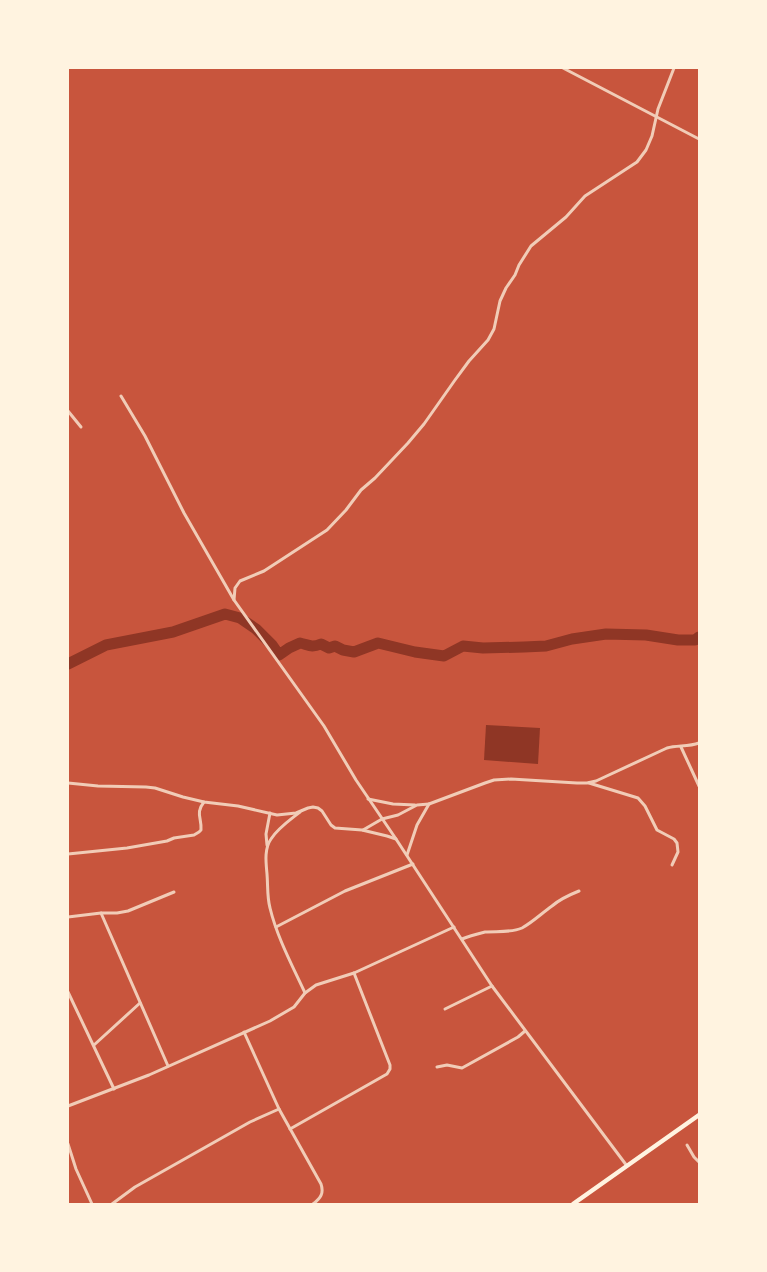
<svg xmlns="http://www.w3.org/2000/svg" width="767" height="1272" viewBox="0 0 767 1272" font-family="'DM Sans',sans-serif">
  <style>
    .water { fill: #8f3625 }
    .lines { fill: none; stroke-linecap: round; stroke-linejoin: round }
    .river { stroke: #8f3625; stroke-width: 11 }
    .minor { stroke: #f1ccb7; stroke-width: 3 }
    .secondary { stroke: #fff3e0; stroke-width: 4.5 }
  </style>
  <rect width="100%" height="100%" fill="#c8553d"/>
  <polygon class="water" points="486,725 540,728 538,764 484,760"/>
  <g class="lines">
    <path class="river" d="M68 664 106 645 173 632 225 614 240 618 256 629 272 645 279 655 289 648 300 643C309 645 311 648 321 644L329 648 335 646 343 650 354 652 378 643 415 652 444 656 463 646 483 648 524 647 546 646 572 639 606 634 646 635 678 640H695L699 637"/>
    <g class="minor">
      <polyline points="563,68 699,139"/>
      <polyline points="121,396 145,436 184,513 234,600 324,726 356,780 396,839"/>
      <polyline points="68,411 81,427"/>
      <polyline points="234,600 235,588 240,581 264,571 327,530 346,510 361,490 375,478 408,443 424,424 455,380 469,361 488,340 494,329 500,301 506,288 515,275 519,265 531,246 566,217 585,196 637,162 646,150 652,136 658,109 674,68"/>
      <polyline points="681,747 699,786"/>
      <polyline points="68,783 98,786 146,787 155,788 183,797 204,802 238,806 277,815 296,813 308,808 313,807 318,808 322,811 331,825 335,828 362,830 387,836 396,839 492,986 627,1166"/>
      <polyline points="589,783 638,798 645,806 657,830 674,839 677,843 678,852 672,865"/>
      <polyline points="368,799 393,804 415,805"/>
      <path d="M300 812C290 820 278 828 271 839 264 849 266 863 267 874 268 886 267 897 270 908 277 937 292 965 305 993"/>
      <polyline points="363,830 382,819 398,815 417,805 429,804"/>
      <polyline points="267,845 266,834 270,813"/>
      <path d="M68 854 127 848 167 841 174 838 194 835 199 832 201 830C202 818 195 813 204 802"/>
      <path d="M407 855 417 825 429 804 485 783 494 780 511 779 577 783H587L596 781 667 748C677 745 688 747 699 743"/>
      <polyline points="101,913 168,1066"/>
      <polyline points="68,917 101,913 117,913 128,911 174,892"/>
      <polyline points="276,927 345,891 413,864"/>
      <path d="M462 939C469 936 477 934 485 932 497 931 511 933 522 928 533 922 542 913 552 906 560 899 569 895 579 891"/>
      <polyline points="68,992 114,1089"/>
      <polyline points="445,1009 492,986"/>
      <path d="M244 1032 279 1109 321 1184C324 1193 321 1198 313 1204"/>
      <polyline points="94,1045 140,1003"/>
      <polyline points="437,1067 447,1065 462,1068 518,1037 525,1031"/>
      <polyline points="68,1106 149,1075 270,1021 294,1007 305,993 316,985 354,973 454,927"/>
      <polyline points="290,1129 387,1074 390,1069 390,1065 354,973"/>
      <polyline points="68,1144 76,1169 92,1204"/>
      <polyline points="687,1145 694,1157 699,1162"/>
      <polyline points="112,1204 135,1187 250,1122 279,1109"/>
    </g>
    <polyline class="secondary" points="573,1204 699,1115"/>
  </g>
  <rect width="767" height="1272" fill="none" stroke="#fff3e0" stroke-width="138"/>
</svg>
